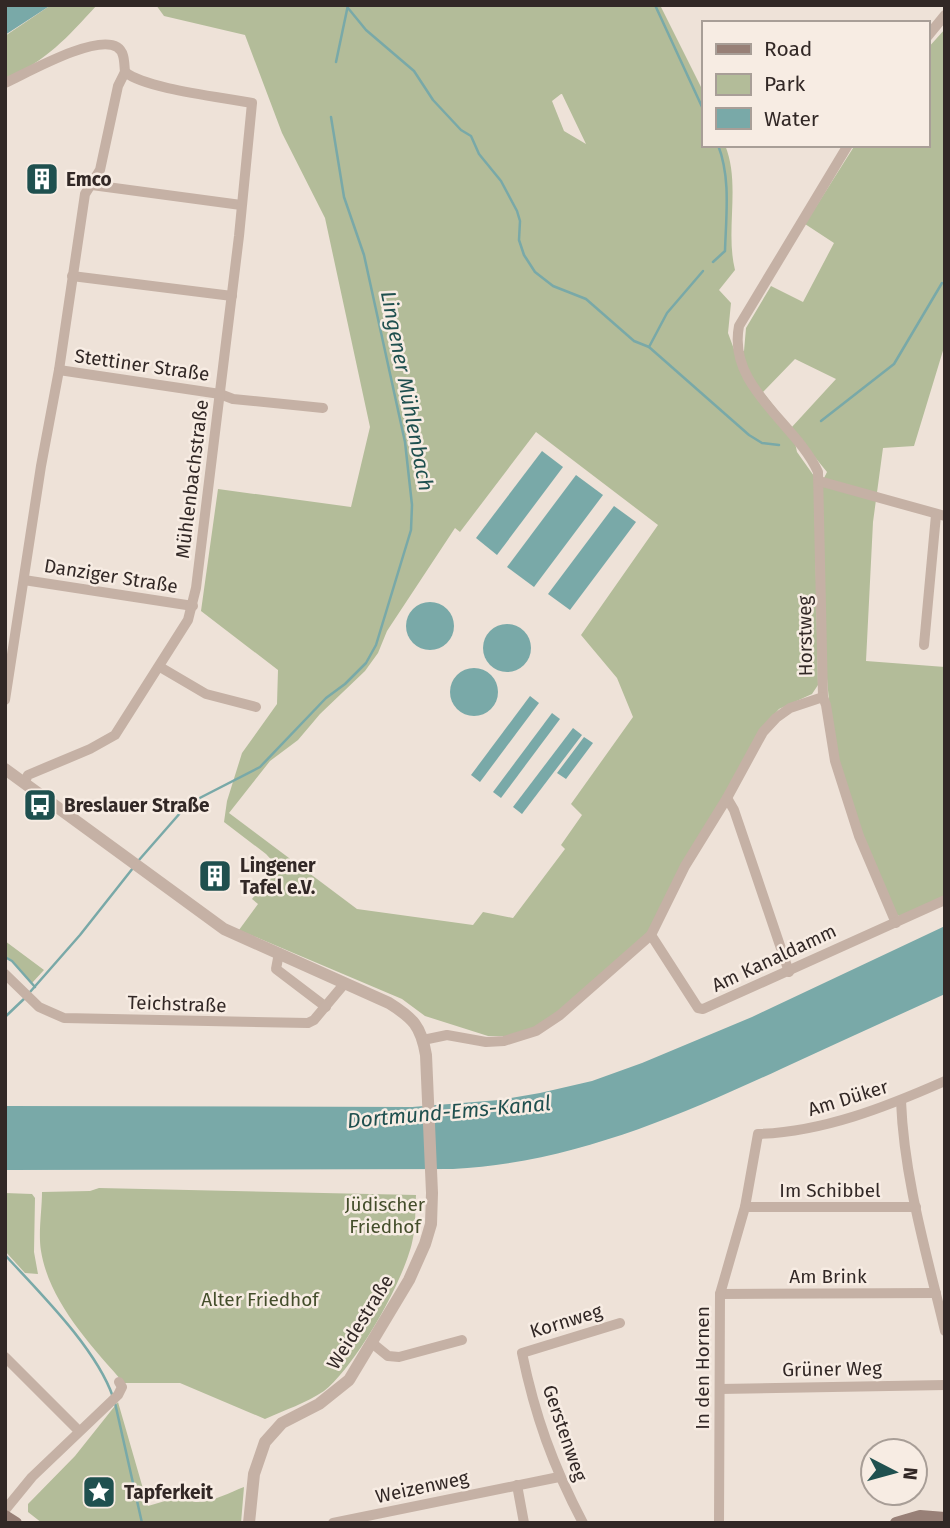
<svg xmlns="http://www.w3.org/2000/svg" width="950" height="1528" viewBox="0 0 950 1528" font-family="'Fira Sans',sans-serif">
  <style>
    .green { fill: #b3bc99; fill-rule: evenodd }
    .water { fill: #79a9a8 }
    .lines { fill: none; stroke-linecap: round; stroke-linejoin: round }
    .stream { stroke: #79a9a8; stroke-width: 2.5 }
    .minor { stroke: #c5b1a5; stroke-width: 10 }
    .tertiary { stroke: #c5b1a5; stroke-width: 12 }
    .secondary { stroke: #988077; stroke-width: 12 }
    .labels { text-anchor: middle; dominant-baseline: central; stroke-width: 5; stroke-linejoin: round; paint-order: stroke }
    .poi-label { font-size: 19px; font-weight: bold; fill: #322826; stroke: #f7ece3; text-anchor: start }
    .street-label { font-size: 19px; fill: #322826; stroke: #f7ece3 }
    .park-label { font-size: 19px; fill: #444e2b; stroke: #f7ece3 }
    .water-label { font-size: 21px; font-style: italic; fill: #1f504f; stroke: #f7ece3 }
  </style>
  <rect width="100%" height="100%" fill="#eee2d8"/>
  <g class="green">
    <path d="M51 5H97C66 39 48 59 5 80V36Z"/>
    <path d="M156 5H660L703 91V145H725C741 184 725 230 735 270L719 290 731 303 728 333 735 352 744 351 746 328 771 286 803 302 834 243 805 224 855 145H927V49L945 29V344L914 446 883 448 873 522 866 661 945 667V897L902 918 896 914C874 864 849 813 838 759 820 672 824 572 822 482L827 472 792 429 797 452 814 476 818 685 812 694 779 709 760 731 646 941 561 1014 517 1036H488L425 1016 402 999 239 930 258 904 252 899 278 867 266 854 224 822 227 801 242 753 277 704 278 670 201 611 218 489 351 507 370 427 325 218 282 133 245 35 164 16ZM561 94H562L586 144 564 131 552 101ZM795 359 836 379 791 428 763 392ZM536 432 658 525 581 635 617 678 633 717 571 804 582 815 561 845 565 849 513 918 483 912 473 925 357 909 229 813 270 761 298 740 320 714 365 671 378 653 387 631 455 528 460 532Z"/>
    <polygon points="5,941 44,970 32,983 13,961 5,956"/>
    <path d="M99 1188 416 1195C415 1209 416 1224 413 1238 406 1278 356 1366 324 1391 306 1403 285 1410 265 1419L180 1383H124C91 1346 49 1301 41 1251 38 1233 42 1210 42 1192L90 1191Z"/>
    <polygon points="5,1193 32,1194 35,1198 34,1252 38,1274 25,1273 5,1251"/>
    <path d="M118 1402 148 1506 182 1496C198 1511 225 1494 244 1487L241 1523H42L28 1512V1504L75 1456Z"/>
  </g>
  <g class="water">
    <polygon points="5,5 51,5 5,35"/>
    <polygon points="542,451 563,467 497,555 476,538"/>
    <polygon points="576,475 603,495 534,587 507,567"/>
    <polygon points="614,506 636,522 570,610 548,594"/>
    <circle cx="430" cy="626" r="24"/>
    <circle cx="507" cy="648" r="24"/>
    <circle cx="474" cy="692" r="24"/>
    <polygon points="530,696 539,703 480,782 471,775"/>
    <polygon points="552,713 560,719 501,798 493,792"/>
    <polygon points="573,728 582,735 522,814 513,807"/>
    <polygon points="584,737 593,743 566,779 557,773"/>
    <path d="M945 926V994C890 1019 835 1044 781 1069 675 1118 570 1163 453 1169L5 1170V1106L412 1107 499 1100 540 1093 592 1081 642 1063 752 1017Z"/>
  </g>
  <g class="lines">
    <g class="stream">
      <polyline points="655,5 703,109"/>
      <polyline points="348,8 366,30 414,71 433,100 461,130 471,136 479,154 501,181 517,211 520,221 519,240 524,255 535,272 553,286 586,299 634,341 649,347 749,435 762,443 779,445"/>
      <polyline points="336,62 348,5"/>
      <path d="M713 262 725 251C726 216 731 178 718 145"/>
      <polyline points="649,347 667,313 703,271"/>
      <polyline points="821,421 894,364 942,283"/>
      <polyline points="139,860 188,804 260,767 326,698 345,684 366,663 376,645 411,530 412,505 405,442 364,255 344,197 331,117"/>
      <polyline points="5,957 12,961 35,987"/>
      <polyline points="30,992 80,935 133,868"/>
      <polyline points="5,1017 26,997"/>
      <path d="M5 1255C40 1293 96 1348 113 1397"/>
      <polyline points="115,1403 142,1523"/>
    </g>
    <g class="minor">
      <polyline points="927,37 945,15"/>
      <path d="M5 83C27 73 95 34 117 47 125 52 124 63 125 72"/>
      <path d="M848 145 739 326C727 387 796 423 818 472L823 697 826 705 835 761 859 836 896 923"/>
      <polyline points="92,185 241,205"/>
      <polyline points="72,276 232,296"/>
      <polyline points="59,370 220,394 233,399 323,408"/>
      <polyline points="819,481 945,516"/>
      <polyline points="24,580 193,606"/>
      <polyline points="924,645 936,515"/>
      <polyline points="160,667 206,694 256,707"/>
      <polyline points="5,700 41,466 59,370 85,194 100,170 118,86 125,72"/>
      <path d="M24 783 28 775 90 749 115 735 188 620 196 588 239 236 252 103C222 97 146 89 125 72"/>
      <polyline points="727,798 734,810 789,972"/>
      <polyline points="651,935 698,1008 703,1009 945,900"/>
      <polyline points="279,953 276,969 326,1007"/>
      <polyline points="5,974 39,1007 64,1018 308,1023 314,1020 345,983"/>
      <polyline points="423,1040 447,1035 486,1042 504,1041 536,1031 560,1015 651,935 685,866 727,798 763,732 776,718 790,708 823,697"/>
      <path d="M901 1101C904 1179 927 1255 945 1331"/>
      <polyline points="745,1207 916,1207"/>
      <polyline points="720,1294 936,1293"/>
      <polyline points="372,1343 388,1356 399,1357 462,1340"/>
      <polyline points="5,1357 79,1431"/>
      <polyline points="720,1389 945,1385"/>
      <polyline points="517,1485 524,1523"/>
      <polyline points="5,1510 32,1477 118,1395 122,1387 119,1382"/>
      <polyline points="333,1523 559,1477"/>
      <path d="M583 1523C553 1466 535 1416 522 1353L620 1323"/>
      <path d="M719 1523 720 1294 745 1207 758 1134C823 1132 886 1107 945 1081"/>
    </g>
    <path class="tertiary" d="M5 769 224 929 389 1003C413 1018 421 1026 426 1055L432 1193 431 1224 425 1244 409 1280 349 1380 319 1404 282 1423 265 1442 254 1474 249 1523"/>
    <g class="secondary">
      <polyline points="5,1516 16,1523"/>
      <polyline points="896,1523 920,1516 945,1518"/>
    </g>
  </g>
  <defs>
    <symbol id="building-square" viewBox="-11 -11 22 22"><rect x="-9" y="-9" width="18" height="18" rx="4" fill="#1f504f" stroke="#f7ece3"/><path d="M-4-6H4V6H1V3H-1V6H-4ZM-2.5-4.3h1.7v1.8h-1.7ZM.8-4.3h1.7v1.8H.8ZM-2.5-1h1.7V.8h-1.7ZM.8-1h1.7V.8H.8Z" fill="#fff"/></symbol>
    <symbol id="bus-square" viewBox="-11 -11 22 22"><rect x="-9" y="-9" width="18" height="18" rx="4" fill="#1f504f" stroke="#f7ece3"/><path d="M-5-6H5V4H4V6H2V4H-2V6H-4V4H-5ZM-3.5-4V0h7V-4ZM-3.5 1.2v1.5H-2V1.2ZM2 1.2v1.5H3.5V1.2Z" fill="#fff"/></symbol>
    <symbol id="sight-square" viewBox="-11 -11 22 22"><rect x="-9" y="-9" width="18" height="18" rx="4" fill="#1f504f" stroke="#f7ece3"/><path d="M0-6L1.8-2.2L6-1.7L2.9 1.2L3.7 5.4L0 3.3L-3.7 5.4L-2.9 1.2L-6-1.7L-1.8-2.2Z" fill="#fff"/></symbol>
  </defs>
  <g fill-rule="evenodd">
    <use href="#building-square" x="23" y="160" width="38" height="38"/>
    <use href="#bus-square" x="21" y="786" width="38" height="38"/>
    <use href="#building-square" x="196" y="857" width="38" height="38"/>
    <use href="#sight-square" x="80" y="1473" width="38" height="38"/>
  </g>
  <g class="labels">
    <g class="poi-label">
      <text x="66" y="179">Emco</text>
      <text x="64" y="805">Breslauer Straße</text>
      <text x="240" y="865">Lingener<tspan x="240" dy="22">Tafel e.V.</tspan></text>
      <text x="124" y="1492">Tapferkeit</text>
    </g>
    <g class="street-label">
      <text transform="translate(142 365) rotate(8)">Stettiner Straße</text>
      <text transform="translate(192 479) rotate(-83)">Mühlenbachstraße</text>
      <text transform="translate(111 576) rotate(9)">Danziger Straße</text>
      <text transform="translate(805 636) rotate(-91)">Horstweg</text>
      <text transform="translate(774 958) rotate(-25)">Am Kanaldamm</text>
      <text transform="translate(177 1004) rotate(2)">Teichstraße</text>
      <text transform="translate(848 1098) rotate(-17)">Am Düker</text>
      <text x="830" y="1190">Im Schibbel</text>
      <text x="828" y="1276">Am Brink</text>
      <text transform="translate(566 1321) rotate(-17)">Kornweg</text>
      <text transform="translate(360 1322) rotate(-58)">Weidestraße</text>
      <text transform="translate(702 1368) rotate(-90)">In den Hornen</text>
      <text transform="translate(832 1369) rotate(-1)">Grüner Weg</text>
      <text transform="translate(565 1433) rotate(71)">Gerstenweg</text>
      <text transform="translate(422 1487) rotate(-12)">Weizenweg</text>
    </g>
    <g class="park-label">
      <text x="385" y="1204">Jüdischer<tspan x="385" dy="22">Friedhof</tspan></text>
      <text x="260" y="1299">Alter Friedhof</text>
    </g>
    <g class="water-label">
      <text transform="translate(407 391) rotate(79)">Lingener Mühlenbach</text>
      <text transform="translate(449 1112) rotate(-5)">Dortmund-Ems-Kanal</text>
    </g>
  </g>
  <rect width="950" height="1528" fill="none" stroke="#322826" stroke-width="14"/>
  <rect x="702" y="21" width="228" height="126" fill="#f7ece3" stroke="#a89e97" stroke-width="2"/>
  <rect x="716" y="44" width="35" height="10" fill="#988077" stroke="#a89e97" stroke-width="2"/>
  <text x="764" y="56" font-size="21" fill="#322826">Road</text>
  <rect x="716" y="74" width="35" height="21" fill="#b3bc99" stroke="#a89e97" stroke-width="2"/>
  <text x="764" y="91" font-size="21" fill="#322826">Park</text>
  <rect x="716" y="108" width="35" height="21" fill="#79a9a8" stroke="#a89e97" stroke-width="2"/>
  <text x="764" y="126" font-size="21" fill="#322826">Water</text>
  <g transform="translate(894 1472) rotate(96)"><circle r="33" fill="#f7ece3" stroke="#a89e97" stroke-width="2"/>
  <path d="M0-5L12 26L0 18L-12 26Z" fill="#1f504f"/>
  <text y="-10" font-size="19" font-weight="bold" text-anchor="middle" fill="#322826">N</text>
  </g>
</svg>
